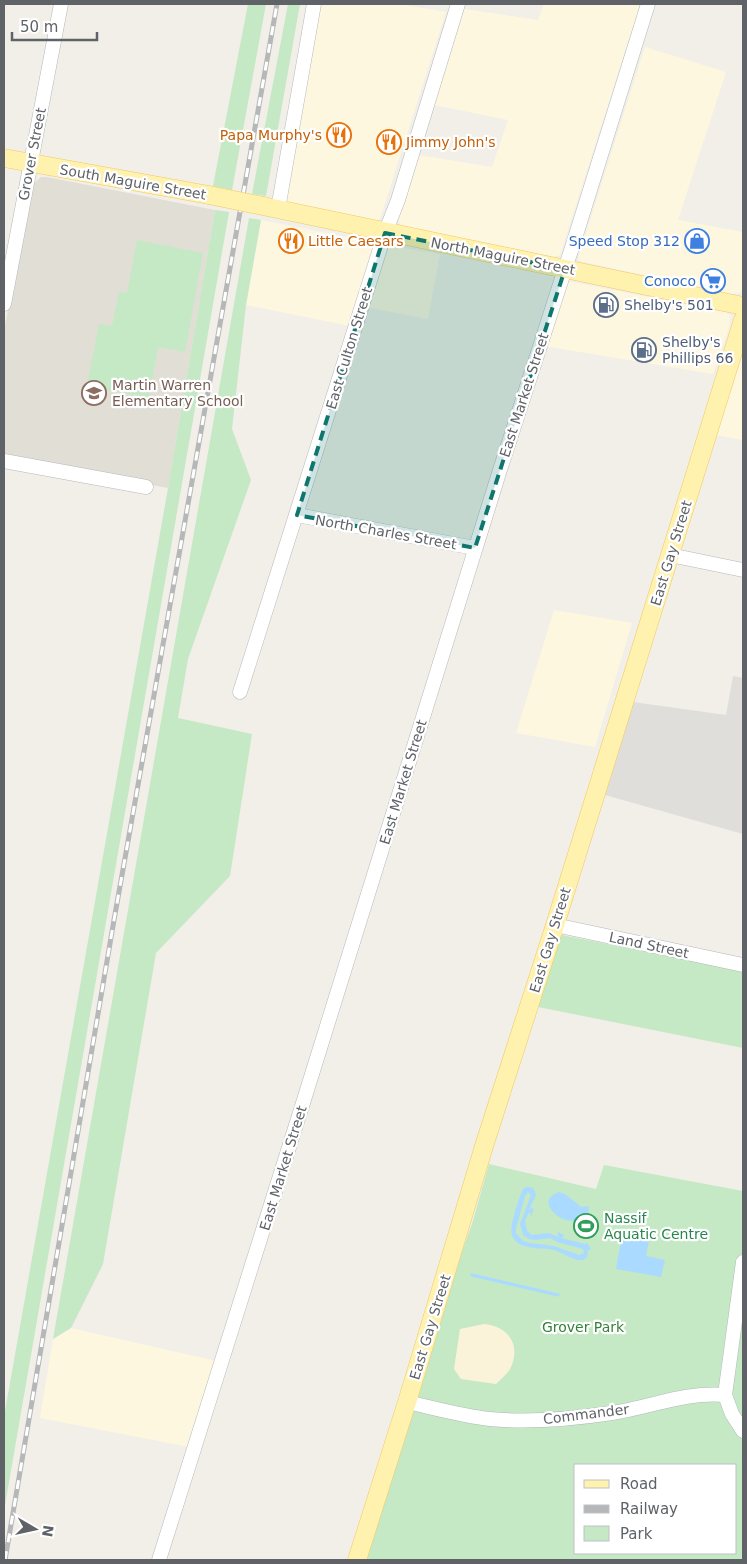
<svg xmlns="http://www.w3.org/2000/svg" width="747" height="1564" viewBox="0 0 747 1564" font-family="'DejaVu Sans',sans-serif">
  <style>
    .commercial { fill: #fef7e0 }
    .industrial { fill: #e0deda }
    .education { fill: #e1ded6 }
    .green { fill: #c5e8c5; fill-rule: evenodd }
    .sand { fill: #fbf3d9 }
    .water { fill: #aadaff; fill-rule: evenodd }
    .lines { fill: none; stroke-linecap: round; stroke-linejoin: round }
    .stream { stroke: #aadaff; stroke-width: 3 }
    .minor-casing { stroke: #b5b8bc; stroke-width: 15 }
    .major-casing { stroke: #f2c960; stroke-width: 19 }
    .minor { stroke: #fff; stroke-width: 14 }
    .major { stroke: #fff2af; stroke-width: 18 }
    .rail-casing { stroke: #b6b7b8; stroke-width: 5 }
    .rail { stroke: #fff; stroke-width: 3; stroke-dasharray: 9; stroke-linecap: butt }
    .major-bridge-casing { stroke: #f2c960; stroke-width: 19; stroke-linecap: butt }
    .major-bridge { stroke: #fff2af; stroke-width: 18 }
    .marked { fill: #0f766e; fill-opacity: 0.2; stroke: #0f766e; stroke-width: 4; stroke-dasharray: 10 6; stroke-linejoin: round }
    .labels { text-anchor: middle; dominant-baseline: central; stroke-width: 4.5; stroke-linejoin: round; paint-order: stroke }
    .food-label { font-size: 14px; fill: #c56008; stroke: #fff; text-anchor: start }
    .street-label { font-size: 14px; fill: #5f6368; stroke: #fff }
    .shop-label { font-size: 14px; fill: #366cbe; stroke: #fff; text-anchor: end }
    .service-label { font-size: 14px; fill: #4e5e75; stroke: #fff; text-anchor: start }
    .education-label { font-size: 14px; fill: #785e54; stroke: #fff; text-anchor: start }
    .leisure-label { font-size: 14px; fill: #27864d; stroke: #fff; text-anchor: start }
    .park-label { font-size: 14px; fill: #348238; stroke: #fff }
  </style>
  <rect width="100%" height="100%" fill="#f1efe8"/>
  <g class="commercial">
    <polygon points="321,4 400,4 446,12 380,219 377,222 291,204 287,202 287,197"/>
    <polygon points="544,4 631,4 640,5 560,255 554,257 401,226 399,223 399,218 418,155 492,167 508,120 434,105 464,9 538,20"/>
    <polygon points="645,47 726,72 678,220 743,232 743,289 739,293 730,294 579,261 579,255"/>
    <polygon points="261,220 371,242 375,247 350,326 246,305"/>
    <polygon points="385,245 440,254 428,319 365,307"/>
    <polygon points="567,281 725,312 729,314 730,318 729,328 713,374 544,346"/>
    <polygon points="743,345 743,440 716,435"/>
    <polygon points="554,610 632,623 595,747 516,733"/>
    <polygon points="71,1328 216,1361 189,1447 40,1418 53,1339"/>
  </g>
  <polygon class="industrial" points="733,676 743,678 743,834 605,795 633,702 726,715"/>
  <polygon class="education" points="41,177 47,177 215,210 168,488 4,457 4,330 34,183"/>
  <g class="green">
    <polygon points="248,4 266,4 232,190 213,186"/>
    <polygon points="288,4 300,4 266,196 252,194"/>
    <polygon points="215,210 229,212 4,1511 4,1417 168,488"/>
    <polygon points="249,218 261,220 246,305 232,429 251,480 188,659 178,718 252,734 230,876 156,953 103,1264 71,1328 53,1339"/>
    <polygon points="137,240 203,253 185,352 158,347 149,398 87,386 99,324 112,326 119,292 127,293"/>
    <polygon points="562,935 743,971 743,1048 538,1007 559,939"/>
    <path d="M489 1164 596 1189 604 1165 743 1191V1560H357L407 1402 472 1224ZM576 1465H736V1553H576Z"/>
  </g>
  <path class="sand" d="M484 1324C508 1326 522 1345 510 1369 507 1374 501 1379 496 1384L461 1379 454 1369 460 1329Z"/>
  <g class="water">
    <path d="M528 1187 533 1188 536 1195 529 1210 532 1208 534 1209 531 1216 529 1212 525 1221 527 1231 532 1235 549 1233 558 1237V1232L564 1235 563 1237 561 1238 585 1244 587 1243 591 1249 588 1250 587 1257C583 1260 584 1260 580 1260 572 1260 562 1252 554 1250 542 1247 517 1251 512 1235 509 1226 518 1203 521 1193L524 1188ZM528 1192 531 1195 522 1219 520 1224 523 1235 529 1239 536 1240 550 1238 557 1242 583 1249 584 1253 579 1255 554 1246 530 1243 523 1241 516 1233V1229L525 1196Z"/>
    <path d="M559 1192 565 1194 581 1207 587 1206 589 1207 587 1220 583 1226C581 1225 579 1224 576 1222 572 1220 566 1221 561 1218 549 1211 541 1198 559 1192Z"/>
    <polygon points="623,1230 650,1235 646,1256 665,1260 661,1277 616,1269"/>
  </g>
  <g class="lines">
    <polyline class="stream" points="472,1275 558,1295"/>
    <defs>
      <g id="minor">
        <polyline points="278,209 314,4"/>
        <polyline points="4,304 61,4"/>
        <polyline points="4,461 146,487"/>
        <polyline points="297,515 475,548"/>
        <polyline points="670,555 743,570"/>
        <polyline points="240,692 385,233 398,200 458,4"/>
        <polyline points="555,925 743,965"/>
        <polyline points="743,1262 725,1395 732,1414 743,1431"/>
        <path d="M407 1402C434 1408 462 1416 490 1419 531 1423 572 1419 612 1413 653 1407 682 1392 725 1395"/>
        <polyline points="159,1560 303,1103 499,473 576,235 648,4"/>
      </g>
      <g id="major">
        <polyline points="4,158 209,195"/>
        <polyline points="263,206 743,306"/>
        <polyline points="357,1560 407,1402 485,1143 555,925 743,320"/>
      </g>
    </defs>
    <use href="#minor" class="minor-casing"/>
    <use href="#major" class="major-casing"/>
    <use href="#minor" class="minor"/>
    <use href="#major" class="major"/>
    <defs>
      <polyline id="rail" points="5,1560 114,920 277,4"/>
    </defs>
    <use href="#rail" class="rail-casing"/>
    <use href="#rail" class="rail"/>
    <defs>
      <polyline id="major-bridge" points="209,195 263,206"/>
    </defs>
    <use href="#major-bridge" class="major-bridge-casing"/>
    <use href="#major-bridge" class="major-bridge"/>
  </g>
  <path class="marked" d="M385 233 565 269 475 548 297 515Z"/>
  <defs>
    <symbol id="restaurant-ring" viewBox="-11 -11 22 22"><circle r="9.5" fill="#fff" stroke="#e8710a" stroke-width="1.5"/><path d="M-5-6h1v4h1v-4h1v4h1v-4h1v5L-1.5 .5V6h-2V.5L-5-1ZM5-6V6H3V1.5H1.5Q1.5-4 5-6Z" fill="#e8710a"/></symbol>
    <symbol id="shop-ring" viewBox="-11 -11 22 22"><circle r="9.5" fill="#fff" stroke="#3f7fe0" stroke-width="1.5"/><path d="M-5-2.5h2.3a2.7 3.5 0 0 1 5.4 0H5L5.5 6h-11ZM-1.5-2.5h3a1.5 2.3 0 0 0-3 0Z" fill="#3f7fe0"/></symbol>
    <symbol id="supermarket-ring" viewBox="-11 -11 22 22"><circle r="9.5" fill="#fff" stroke="#3f7fe0" stroke-width="1.5"/><path d="M-6-5.5h2.5l.6 2H6L4.5 2H-2.5L-4.4-4H-6ZM-1.5 3.2a1.3 1.3 0 1 0 .1 0ZM3 3.2a1.3 1.3 0 1 0 .1 0Z" fill="#3f7fe0"/></symbol>
    <symbol id="fuel-ring" viewBox="-11 -11 22 22"><circle r="9.5" fill="#fff" stroke="#5c6f8a" stroke-width="1.5"/><path d="M-5.5-6h7V0h2V4h1.3V-2.5L3-4.5l.8-.8L6-3V5H2.5V1h-1V6h-7ZM-4.2-4.7v3.2H.2V-4.7Z" fill="#5c6f8a"/></symbol>
    <symbol id="school-ring" viewBox="-11 -11 22 22"><circle r="9.5" fill="#fff" stroke="#8d6e63" stroke-width="1.5"/><path d="M0-5L7-2L0 1L-7-2ZM-4 1L0 2.5L4 1V4Q0 6-4 4Z" fill="#8d6e63"/></symbol>
    <symbol id="stadium-ring" viewBox="-11 -11 22 22"><circle r="9.5" fill="#fff" stroke="#2e9e5b" stroke-width="1.5"/><path d="M0-5a6.5 5 0 1 0 0 10a6.5 5 0 1 0 0-10ZM-3.5-1.8h7v3.6h-7Z" fill="#2e9e5b"/></symbol>
  </defs>
  <g fill-rule="evenodd">
    <use href="#restaurant-ring" x="325" y="121" width="28" height="28"/>
    <use href="#restaurant-ring" x="375" y="128" width="28" height="28"/>
    <use href="#restaurant-ring" x="277" y="227" width="28" height="28"/>
    <use href="#shop-ring" x="683" y="227" width="28" height="28"/>
    <use href="#supermarket-ring" x="699" y="267" width="28" height="28"/>
    <use href="#fuel-ring" x="592" y="291" width="28" height="28"/>
    <use href="#fuel-ring" x="630" y="336" width="28" height="28"/>
    <use href="#school-ring" x="80" y="379" width="28" height="28"/>
    <use href="#stadium-ring" x="572" y="1212" width="28" height="28"/>
  </g>
  <g class="labels">
    <g class="food-label">
      <text x="322" y="135" text-anchor="end">Papa Murphy's</text>
      <text x="406" y="142">Jimmy John's</text>
      <text x="308" y="241">Little Caesars</text>
    </g>
    <g class="street-label">
      <text transform="translate(32 154) rotate(-79)">Grover Street</text>
      <text transform="translate(133 182) rotate(10)">South Maguire Street</text>
      <text transform="translate(503 256) rotate(11)">North Maguire Street</text>
      <text transform="translate(349 348) rotate(-73)">East Culton Street</text>
      <text transform="translate(524 395) rotate(-72)">East Market Street</text>
      <text transform="translate(386 532) rotate(10)">North Charles Street</text>
      <text transform="translate(671 553) rotate(-73)">East Gay Street</text>
      <text transform="translate(403 782) rotate(-73)">East Market Street</text>
      <text transform="translate(550 940) rotate(-73)">East Gay Street</text>
      <text transform="translate(649 945) rotate(12)">Land Street</text>
      <text transform="translate(283 1168) rotate(-73)">East Market Street</text>
      <text transform="translate(430 1327) rotate(-73)">East Gay Street</text>
      <text transform="translate(586 1414) rotate(-7)">Commander</text>
    </g>
    <g class="shop-label">
      <text x="680" y="241">Speed Stop 312</text>
      <text x="696" y="281">Conoco</text>
    </g>
    <g class="service-label">
      <text x="624" y="305">Shelby's 501</text>
      <text x="662" y="342">Shelby's<tspan x="662" dy="16">Phillips 66</tspan></text>
    </g>
    <g class="education-label">
      <text x="112" y="385">Martin Warren<tspan x="112" dy="16">Elementary School</tspan></text>
    </g>
    <g class="leisure-label">
      <text x="604" y="1218">Nassif<tspan x="604" dy="16">Aquatic Centre</tspan></text>
    </g>
    <g class="park-label">
      <text x="583" y="1327">Grover Park</text>
    </g>
  </g>
  <rect width="747" height="1564" fill="none" stroke="#5f6368" stroke-width="10"/>
  <rect x="574" y="1464" width="162" height="90" fill="#ffffff" stroke="#bfc1c3"/>
  <rect x="584" y="1480" width="25" height="8" fill="#fff2af" stroke="#bfc1c3"/>
  <text x="620" y="1489" font-size="15" fill="#5f6368">Road</text>
  <rect x="584" y="1505" width="25" height="8" fill="#b6b7b8" stroke="#bfc1c3"/>
  <text x="620" y="1514" font-size="15" fill="#5f6368">Railway</text>
  <rect x="584" y="1526" width="25" height="15" fill="#c5e8c5" stroke="#bfc1c3"/>
  <text x="620" y="1539" font-size="15" fill="#5f6368">Park</text>
  <g transform="translate(35 1529) rotate(99)" stroke="#ffffff" stroke-width="4" paint-order="stroke">
  <path d="M0-4L9 19L0 12L-9 19Z" fill="#5f6368"/>
  <text y="-8" font-size="14" font-weight="bold" text-anchor="middle" fill="#5f6368">N</text>
  </g>
  <path d="M12 32v8h85v-8" fill="none" stroke="#5f6368" stroke-width="2.5"/>
  <text x="20" y="32" font-size="15" fill="#5f6368" stroke="#ffffff" stroke-width="4" paint-order="stroke">50 m</text>
</svg>
